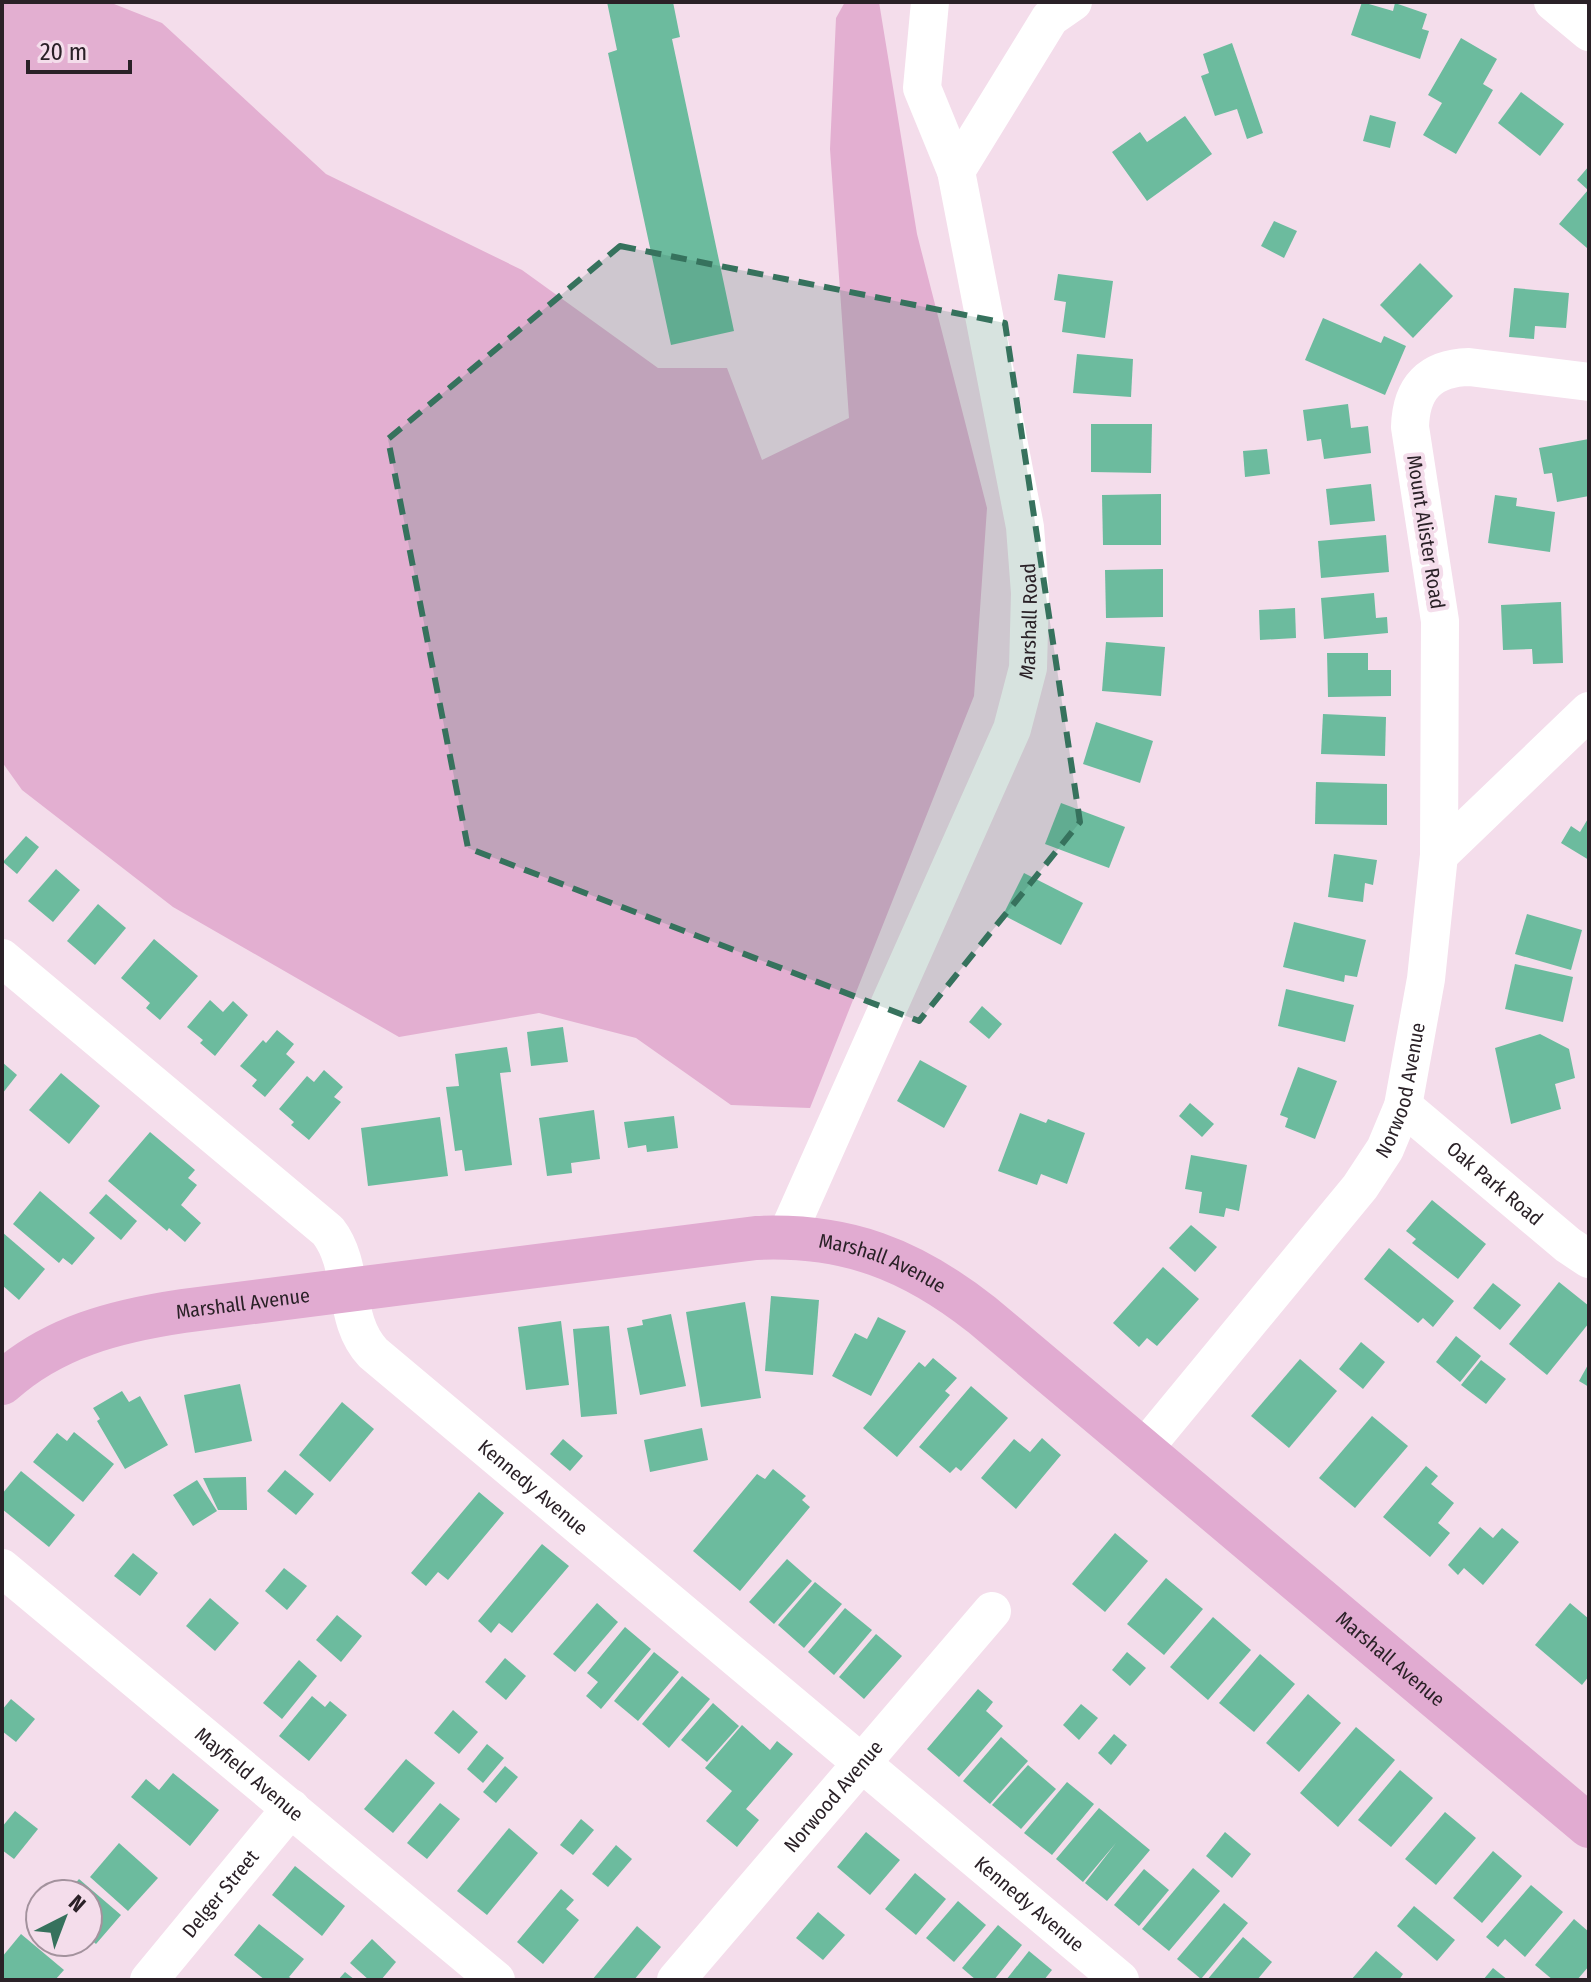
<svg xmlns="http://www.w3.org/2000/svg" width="1591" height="1982" viewBox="0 0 1591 1982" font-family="'Fira Sans Condensed',sans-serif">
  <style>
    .green { fill: #e3afd1 }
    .building { fill: #6cbb9e }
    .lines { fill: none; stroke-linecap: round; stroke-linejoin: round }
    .street { stroke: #fff; stroke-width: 38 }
    .primary { stroke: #e1abd1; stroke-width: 44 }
    .marked { fill: #36725d; fill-opacity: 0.2; stroke: #36725d; stroke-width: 6; stroke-dasharray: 16 10; stroke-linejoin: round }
    .labels { text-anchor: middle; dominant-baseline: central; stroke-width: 8; stroke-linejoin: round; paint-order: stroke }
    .street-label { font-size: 20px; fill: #2a2127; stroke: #f4ddeb }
  </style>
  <rect width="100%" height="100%" fill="#f4ddeb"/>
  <polygon class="green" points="2,2 109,2 162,23 326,174 522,270 658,368 727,368 762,460 849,418 830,149 836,18 845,2 879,2 917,234 987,508 974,696 810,1108 731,1105 636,1038 539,1013 399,1037 173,907 22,790 2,762"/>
  <g class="building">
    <polygon points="607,2 673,2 680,37 672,39 734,331 671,345 608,53 617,50"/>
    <polygon points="1362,2 1393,11 1395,3 1427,14 1422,29 1429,31 1420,59 1351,35"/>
    <polygon points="1461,38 1497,59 1483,84 1493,90 1456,154 1423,135 1442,103 1428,95"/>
    <polygon points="1232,43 1263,133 1247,139 1237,109 1215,116 1201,76 1209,73 1203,54"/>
    <polygon points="1521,92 1564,124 1540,156 1498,123"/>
    <polygon points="1370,115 1396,122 1390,148 1363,141"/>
    <polygon points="1185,116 1212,154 1147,201 1112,152 1140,132 1147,142"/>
    <polygon points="1589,166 1589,245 1587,248 1559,224 1588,190 1577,180"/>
    <polygon points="1274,221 1297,231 1284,258 1261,246"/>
    <polygon points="1420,263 1453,296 1413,338 1380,305"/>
    <polygon points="1058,274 1113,281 1105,338 1062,332 1066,302 1054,300"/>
    <polygon points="1514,288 1569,293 1566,328 1535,326 1534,339 1509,337"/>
    <polygon points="1323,318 1381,343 1384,336 1406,346 1385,395 1305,360"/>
    <polygon points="1077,354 1133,359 1131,397 1073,393"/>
    <polygon points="1348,404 1351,428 1368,426 1371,453 1324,459 1321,439 1307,441 1303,410"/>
    <polygon points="1091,424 1152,424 1151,473 1091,472"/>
    <polygon points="1589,439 1589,496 1557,502 1552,473 1544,474 1539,448"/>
    <polygon points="1267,449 1270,474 1245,477 1243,451"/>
    <polygon points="1371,484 1375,521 1330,525 1326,489"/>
    <polygon points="1161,494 1161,545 1103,545 1102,495"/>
    <polygon points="1495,495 1517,498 1516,506 1555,512 1550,552 1488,543"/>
    <polygon points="1386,535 1389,572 1321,578 1318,541"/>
    <polygon points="1163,569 1163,617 1106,618 1105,570"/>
    <polygon points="1374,593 1376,618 1387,617 1388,633 1324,639 1321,598"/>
    <polygon points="1561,602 1563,663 1533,664 1532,649 1503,650 1501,605"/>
    <polygon points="1295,608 1296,638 1260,640 1259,610"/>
    <polygon points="1106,642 1165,647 1161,696 1102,691"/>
    <polygon points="1327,653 1368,653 1368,670 1391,670 1391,696 1328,697"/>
    <polygon points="1323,714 1386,717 1385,756 1321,754"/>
    <polygon points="1096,722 1153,741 1140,783 1083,764"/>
    <polygon points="1316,782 1387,784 1387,825 1315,824"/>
    <polygon points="1061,803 1125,827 1109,868 1045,844"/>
    <polygon points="1589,817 1589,860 1561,843 1571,826 1580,832"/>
    <polygon points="26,836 39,847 17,874 3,862"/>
    <polygon points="1334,854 1377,860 1373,885 1365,883 1363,902 1328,897"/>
    <polygon points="56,869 80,890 53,922 28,901"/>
    <polygon points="1024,873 1083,903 1061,945 1003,915"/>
    <polygon points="98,904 126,928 95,965 67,941"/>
    <polygon points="1527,914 1582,930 1571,970 1515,954"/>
    <polygon points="1294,922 1366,940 1357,977 1345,975 1344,982 1283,967"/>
    <polygon points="154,939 198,976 160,1020 146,1008 150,1003 121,978"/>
    <polygon points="1515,964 1573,977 1563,1022 1505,1009"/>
    <polygon points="1286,989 1354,1005 1345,1042 1278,1026"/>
    <polygon points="210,1000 223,1012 233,1001 248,1015 215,1056 200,1043 203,1040 187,1027"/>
    <polygon points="982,1006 1002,1024 989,1039 969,1022"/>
    <polygon points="563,1027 568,1062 531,1066 527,1032"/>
    <polygon points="277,1030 294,1044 286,1054 295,1062 265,1097 252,1086 257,1080 240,1066 263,1040 266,1043"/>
    <polygon points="1540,1034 1569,1049 1575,1078 1555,1084 1561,1109 1511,1124 1495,1048"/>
    <polygon points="507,1047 511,1072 500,1073 512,1165 465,1171 462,1150 455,1151 446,1087 459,1086 455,1054"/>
    <polygon points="920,1060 967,1086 944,1128 897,1101"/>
    <polygon points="2,1062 17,1075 2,1094"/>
    <polygon points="1298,1067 1337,1081 1315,1139 1285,1127 1288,1118 1280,1115"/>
    <polygon points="324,1070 343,1087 334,1097 341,1102 309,1140 291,1125 294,1122 279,1109 307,1076 314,1082"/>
    <polygon points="61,1073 100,1106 69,1144 29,1110"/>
    <polygon points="1190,1103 1214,1124 1202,1137 1179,1116"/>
    <polygon points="594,1110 600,1159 571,1163 572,1173 547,1176 539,1118"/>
    <polygon points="1020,1113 1046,1123 1048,1119 1085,1133 1067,1184 1041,1174 1037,1185 998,1171"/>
    <polygon points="674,1116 678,1148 647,1152 646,1145 628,1148 624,1122"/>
    <polygon points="440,1117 448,1176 368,1186 361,1128"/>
    <polygon points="150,1132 195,1170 188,1178 197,1185 181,1205 201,1223 185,1242 169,1228 167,1231 108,1181"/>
    <polygon points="1191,1155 1247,1165 1239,1211 1226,1208 1224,1217 1199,1213 1202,1192 1185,1189"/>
    <polygon points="40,1191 95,1238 72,1265 63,1258 59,1263 13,1224"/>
    <polygon points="106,1194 137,1221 121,1240 89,1213"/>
    <polygon points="1432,1200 1486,1244 1458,1279 1412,1243 1416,1239 1406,1231"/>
    <polygon points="1191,1225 1217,1247 1195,1272 1169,1248"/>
    <polygon points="2,1232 45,1269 19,1300 2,1285"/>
    <polygon points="1389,1248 1454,1301 1433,1327 1423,1318 1418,1323 1364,1279"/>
    <polygon points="1163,1267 1199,1299 1157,1346 1147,1338 1139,1347 1113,1323"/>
    <polygon points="1559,1282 1589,1306 1589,1323 1547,1375 1509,1344"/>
    <polygon points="1493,1283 1521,1305 1500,1330 1473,1308"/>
    <polygon points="771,1296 819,1300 813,1375 765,1371"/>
    <polygon points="745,1302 761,1398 701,1407 686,1312"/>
    <polygon points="671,1314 686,1386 640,1395 627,1328 643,1325 642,1320"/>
    <polygon points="878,1317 906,1331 871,1396 832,1376 855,1333 867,1339"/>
    <polygon points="561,1321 569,1385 526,1390 518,1327"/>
    <polygon points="609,1326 617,1414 581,1417 573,1329"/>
    <polygon points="1456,1336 1481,1356 1460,1382 1436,1362"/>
    <polygon points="1361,1342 1385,1362 1363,1389 1339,1369"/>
    <polygon points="933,1358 957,1378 945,1391 950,1395 897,1457 863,1428 919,1362 925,1367"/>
    <polygon points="1300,1359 1337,1391 1289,1448 1251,1416"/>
    <polygon points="1481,1360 1506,1379 1486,1404 1461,1385"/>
    <polygon points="1589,1363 1589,1387 1579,1381"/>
    <polygon points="240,1384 252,1441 195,1453 184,1395"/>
    <polygon points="971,1386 1008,1418 961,1471 956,1467 950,1473 919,1447"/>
    <polygon points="122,1391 129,1402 140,1396 168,1445 125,1469 97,1421 100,1419 93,1408"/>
    <polygon points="342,1402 374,1429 330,1482 299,1455"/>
    <polygon points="1372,1416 1408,1446 1355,1508 1319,1478"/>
    <polygon points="702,1428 708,1460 650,1472 644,1440"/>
    <polygon points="74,1432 114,1464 83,1502 33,1462 57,1433 67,1441"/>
    <polygon points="1042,1438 1061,1455 1016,1509 981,1478 1014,1439 1030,1452"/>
    <polygon points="563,1439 583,1456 570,1471 550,1454"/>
    <polygon points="1426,1466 1438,1476 1431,1484 1454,1503 1438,1523 1450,1533 1430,1557 1383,1517"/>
    <polygon points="773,1469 806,1496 802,1500 810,1507 740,1591 693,1551 757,1474 765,1479"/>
    <polygon points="285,1470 314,1494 296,1515 267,1491"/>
    <polygon points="21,1471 75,1515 49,1547 2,1509 2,1494"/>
    <polygon points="246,1477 247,1510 218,1510 203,1478"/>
    <polygon points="197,1480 217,1511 193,1526 173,1495"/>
    <polygon points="479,1492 504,1513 448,1580 438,1572 426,1586 411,1573"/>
    <polygon points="1480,1527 1493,1538 1502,1528 1519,1542 1483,1585 1464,1568 1458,1575 1448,1565"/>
    <polygon points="1115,1533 1148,1561 1105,1612 1072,1584"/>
    <polygon points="542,1544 569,1566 512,1633 499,1623 491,1633 478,1621"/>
    <polygon points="133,1553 158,1573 140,1596 114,1576"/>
    <polygon points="787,1559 812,1581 774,1624 749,1602"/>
    <polygon points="284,1568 307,1586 287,1610 265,1591"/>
    <polygon points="1166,1578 1203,1609 1164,1655 1127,1624"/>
    <polygon points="815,1582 842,1604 804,1648 778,1625"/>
    <polygon points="210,1598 239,1623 215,1651 186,1626"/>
    <polygon points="597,1603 618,1622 575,1672 553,1654"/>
    <polygon points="1570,1603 1589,1619 1589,1676 1582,1685 1535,1645"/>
    <polygon points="845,1608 872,1630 834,1675 808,1652"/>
    <polygon points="337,1615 362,1636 341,1662 316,1640"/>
    <polygon points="1213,1617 1251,1650 1208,1700 1170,1667"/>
    <polygon points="625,1627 651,1649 601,1709 586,1696 598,1682 587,1673"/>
    <polygon points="876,1634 902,1656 864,1699 839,1677"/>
    <polygon points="654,1652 679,1672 638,1721 614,1701"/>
    <polygon points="1127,1652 1146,1668 1130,1686 1112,1670"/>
    <polygon points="1260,1654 1295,1684 1254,1732 1219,1703"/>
    <polygon points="505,1658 526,1676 506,1700 485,1682"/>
    <polygon points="299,1660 317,1676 282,1719 263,1703"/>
    <polygon points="682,1676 710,1699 669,1748 642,1724"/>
    <polygon points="978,1689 993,1702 986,1711 1003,1726 959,1777 927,1749"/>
    <polygon points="1308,1694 1341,1723 1299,1772 1266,1743"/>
    <polygon points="312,1696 325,1707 330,1701 347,1715 309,1761 279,1736"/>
    <polygon points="11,1699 35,1719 16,1742 2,1731 2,1710"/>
    <polygon points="713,1703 739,1726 707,1762 681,1740"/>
    <polygon points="1081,1704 1098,1718 1079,1740 1063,1725"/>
    <polygon points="453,1710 478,1732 459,1754 434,1733"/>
    <polygon points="742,1725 770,1750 777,1741 793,1754 746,1809 759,1820 737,1847 706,1821 732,1791 705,1768"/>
    <polygon points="1356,1727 1395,1760 1338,1827 1300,1793"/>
    <polygon points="1114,1734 1127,1745 1111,1765 1098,1753"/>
    <polygon points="1001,1737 1028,1761 990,1804 963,1781"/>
    <polygon points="487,1744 504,1758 483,1783 467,1769"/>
    <polygon points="406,1759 435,1783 393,1833 364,1809"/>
    <polygon points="1028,1765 1056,1789 1021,1829 992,1805"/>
    <polygon points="505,1766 518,1777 496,1803 483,1792"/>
    <polygon points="1400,1770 1433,1798 1391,1847 1358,1820"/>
    <polygon points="173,1773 219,1810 190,1846 131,1797 146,1779 159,1790"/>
    <polygon points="1067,1782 1094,1804 1052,1855 1024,1833"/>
    <polygon points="440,1803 460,1819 427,1859 407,1843"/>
    <polygon points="1099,1808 1150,1850 1107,1901 1085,1883 1116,1843 1083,1882 1056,1859"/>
    <polygon points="15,1811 38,1829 14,1859 2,1850 2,1827"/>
    <polygon points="1445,1812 1476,1838 1436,1885 1405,1859"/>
    <polygon points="581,1819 594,1830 573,1855 560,1845"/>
    <polygon points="509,1828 538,1853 487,1915 457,1891"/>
    <polygon points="866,1832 900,1860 870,1895 837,1867"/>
    <polygon points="1225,1832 1251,1854 1232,1878 1206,1856"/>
    <polygon points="119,1843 158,1878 128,1911 90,1877"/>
    <polygon points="616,1845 632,1859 608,1887 592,1874"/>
    <polygon points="1493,1851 1522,1876 1482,1923 1453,1898"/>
    <polygon points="295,1866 345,1906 322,1936 272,1895"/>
    <polygon points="1193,1868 1220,1891 1169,1951 1142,1929"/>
    <polygon points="1144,1869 1169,1890 1139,1926 1114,1905"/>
    <polygon points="915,1873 946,1899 916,1935 885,1909"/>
    <polygon points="79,1879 121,1915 96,1944 88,1937 88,1894 66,1894"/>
    <polygon points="1531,1885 1563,1912 1525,1957 1505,1939 1498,1947 1486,1937"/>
    <polygon points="561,1889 574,1900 566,1909 579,1920 543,1964 517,1942"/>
    <polygon points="958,1901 986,1925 954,1962 926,1938"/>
    <polygon points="1224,1903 1248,1923 1201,1979 1177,1959"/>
    <polygon points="1414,1906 1455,1940 1437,1961 1397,1926"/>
    <polygon points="818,1912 845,1935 823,1960 796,1938"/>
    <polygon points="1574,1919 1589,1932 1589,1966 1577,1980 1553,1980 1535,1965"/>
    <polygon points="259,1924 304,1959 289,1977 294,1980 265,1980 234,1955"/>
    <polygon points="998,1925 1022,1945 994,1980 976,1980 962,1968"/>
    <polygon points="637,1926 661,1947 634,1980 592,1980"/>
    <polygon points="21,1934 64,1970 55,1980 2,1980 2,1957"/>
    <polygon points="1243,1937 1272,1962 1257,1980 1207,1980"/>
    <polygon points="372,1939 396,1962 381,1980 369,1980 350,1963"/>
    <polygon points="1029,1951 1052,1970 1044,1980 1006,1980"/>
    <polygon points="1376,1951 1403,1974 1399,1980 1351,1980"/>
    <polygon points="1493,1968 1508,1980 1483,1980"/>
    <polygon points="345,1972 355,1980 338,1980"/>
  </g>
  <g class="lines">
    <g class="street">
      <polyline points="930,2 922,88 956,171"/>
      <polyline points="1553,2 1589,32"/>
      <polyline points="1439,855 1589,711"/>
      <path id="s1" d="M2 958 328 1231C356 1267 341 1319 373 1353L1120 1980"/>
      <path id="s2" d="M1403 1106 1568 1245 1589 1259"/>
      <path id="s3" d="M786 1237 1012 729 1028 668 1030 593 1025 527 956 171 1050 18 1073 2"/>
      <path id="s4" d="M1143 1450 1360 1187 1385 1149 1403 1106 1426 979 1439 855 1440 621 1410 427C1411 388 1430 368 1469 367L1589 382"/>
      <path id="s5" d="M2 1568 496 1980"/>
      <path id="s6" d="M149 1980 291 1808"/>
      <path id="s7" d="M676 1980 992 1611"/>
    </g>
    <path class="primary" id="s8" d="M2 1383C53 1337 116 1321 183 1311L756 1238C846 1234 911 1259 982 1315L1589 1826"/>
  </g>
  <path class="marked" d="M620 246 1005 323 1080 822 919 1021 468 848 388 439Z"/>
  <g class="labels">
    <g class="street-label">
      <text transform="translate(1426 532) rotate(81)">Mount Alister Road</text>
      <text stroke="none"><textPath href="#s3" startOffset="666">Marshall Road</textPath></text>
      <text stroke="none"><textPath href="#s4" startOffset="448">Norwood Avenue</textPath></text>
      <text stroke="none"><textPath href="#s2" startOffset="120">Oak Park Road</textPath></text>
      <text stroke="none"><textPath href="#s8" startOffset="906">Marshall Avenue</textPath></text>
      <text stroke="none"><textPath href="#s8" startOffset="258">Marshall Avenue</textPath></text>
      <text stroke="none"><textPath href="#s1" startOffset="766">Kennedy Avenue</textPath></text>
      <text stroke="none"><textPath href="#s8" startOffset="1554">Marshall Avenue</textPath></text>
      <text stroke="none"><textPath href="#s5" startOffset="322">Mayfield Avenue</textPath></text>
      <text stroke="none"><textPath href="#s7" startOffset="242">Norwood Avenue</textPath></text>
      <text stroke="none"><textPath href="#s6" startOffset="112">Delger Street</textPath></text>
      <text stroke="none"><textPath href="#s1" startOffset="1414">Kennedy Avenue</textPath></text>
    </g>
  </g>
  <rect width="1591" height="1982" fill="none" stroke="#2a2127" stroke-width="8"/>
  <g transform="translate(64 1918) rotate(42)"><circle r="38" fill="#f4ddeb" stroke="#a3929d" stroke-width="2"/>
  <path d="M0-6L14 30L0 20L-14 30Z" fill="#36725d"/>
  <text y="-12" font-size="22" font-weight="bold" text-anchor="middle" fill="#2a2127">N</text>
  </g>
  <path d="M28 60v12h102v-12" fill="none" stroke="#2a2127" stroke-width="4"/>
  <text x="40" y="60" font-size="24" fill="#2a2127" stroke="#f4ddeb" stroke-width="6" paint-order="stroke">20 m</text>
</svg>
